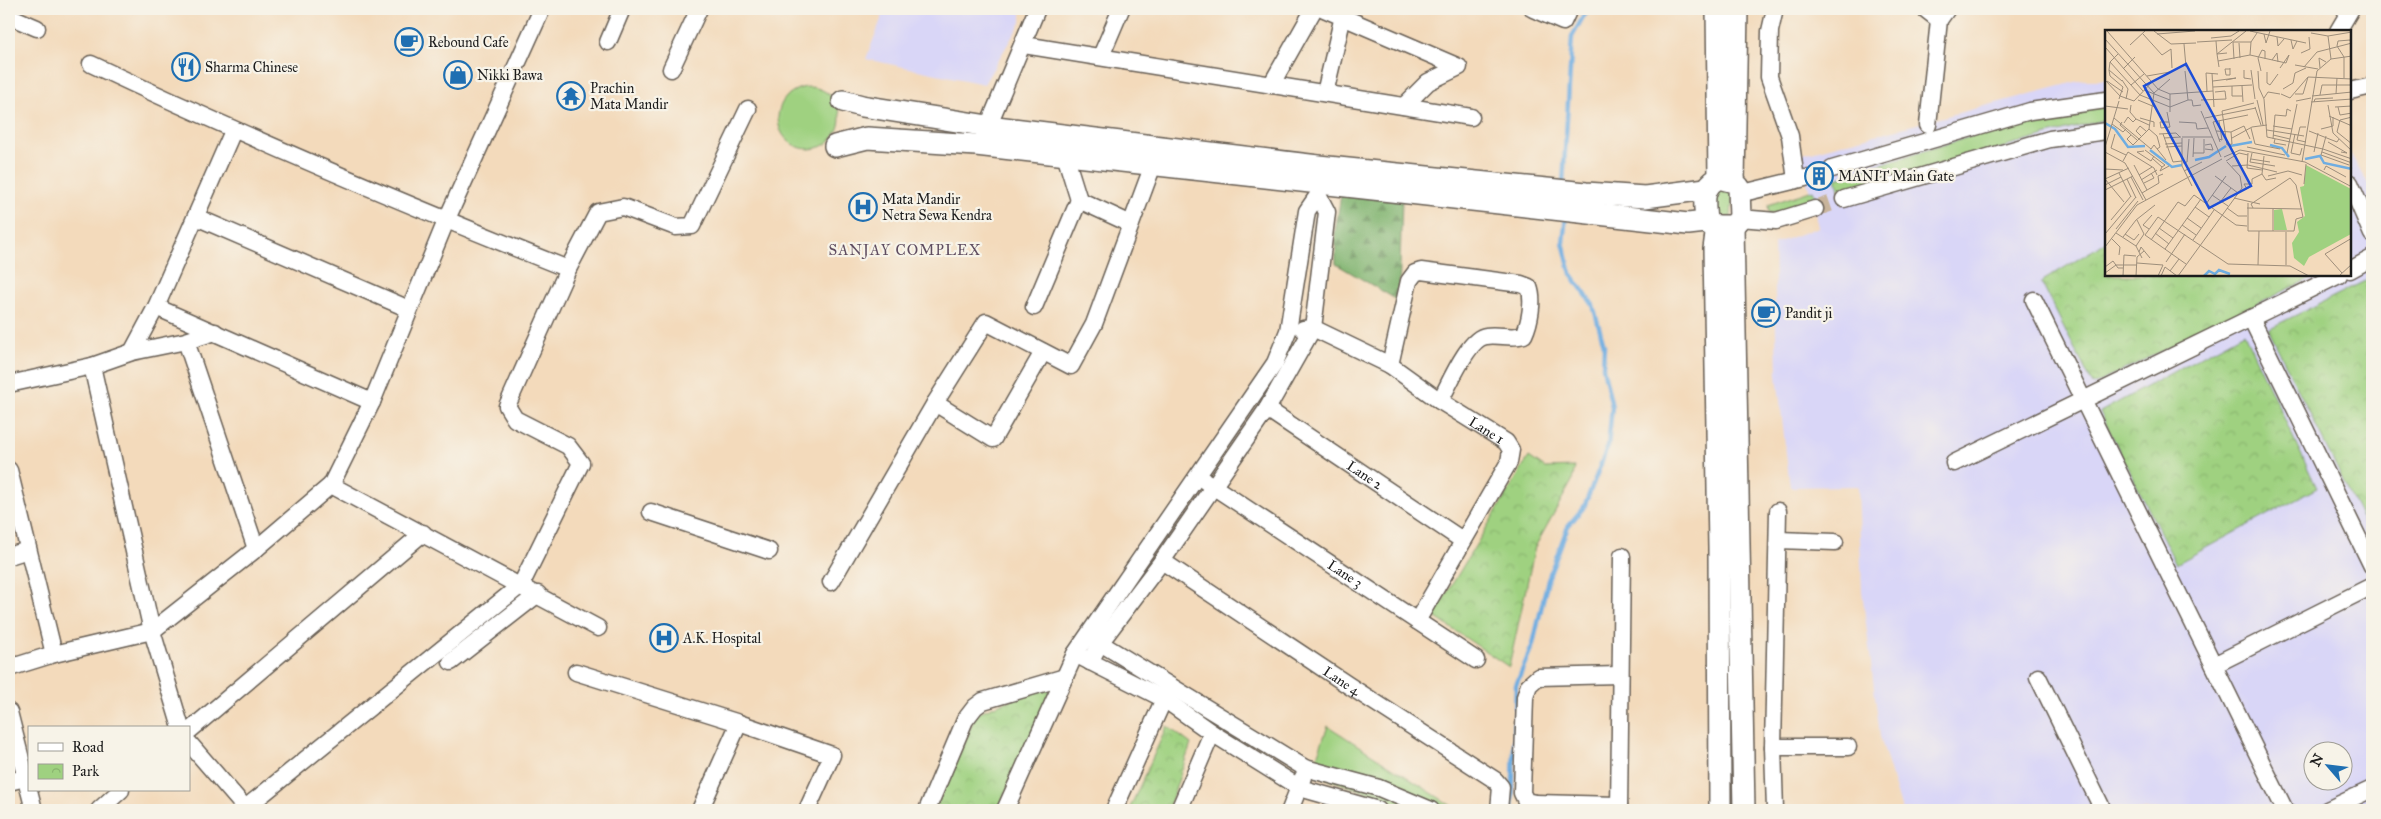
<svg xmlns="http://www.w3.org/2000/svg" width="2381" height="819" viewBox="0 0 2381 819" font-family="'IM FELL Great Primer',serif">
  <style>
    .built { fill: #d9d6f7; fill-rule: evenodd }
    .grass { fill: #9fd180; stroke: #5e764e }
    .forest { fill: url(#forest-firs); stroke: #4e6845 }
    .park { fill: url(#park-crowns); stroke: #5e764e }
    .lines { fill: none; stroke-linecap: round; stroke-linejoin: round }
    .stream { stroke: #6fade1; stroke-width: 4.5 }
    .minor-tunnel { stroke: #c8b49b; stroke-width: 16; stroke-dasharray: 16 8; stroke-linecap: butt }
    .minor-casing { stroke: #675e54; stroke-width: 19 }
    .major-casing { stroke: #675e54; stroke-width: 24 }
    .minor { stroke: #fff; stroke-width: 16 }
    .major { stroke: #fff; stroke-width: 21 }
    .labels { text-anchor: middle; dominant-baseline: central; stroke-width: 4.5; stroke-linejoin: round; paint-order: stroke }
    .poi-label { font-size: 14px; fill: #1c1c1c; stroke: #f7f3e8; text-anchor: start }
    .street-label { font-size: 14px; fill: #1c1c1c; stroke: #f7f3e8 }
    .neighbourhood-label { font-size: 15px; letter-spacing: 1px; fill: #604e61; stroke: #f7f3e8 }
    .inset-river { fill: none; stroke: #6fade1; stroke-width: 2.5 }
    .inset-road { fill: none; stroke: #9d8e7b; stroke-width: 1 }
    .view { fill: #1d4ed8; fill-opacity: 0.15; stroke: #1d4ed8; stroke-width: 2.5 }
    .inset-edge { fill: none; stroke: #1c1c1c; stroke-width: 2.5 }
  </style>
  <defs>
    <pattern id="forest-firs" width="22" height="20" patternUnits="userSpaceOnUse" patternTransform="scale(1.25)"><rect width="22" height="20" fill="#7fb36e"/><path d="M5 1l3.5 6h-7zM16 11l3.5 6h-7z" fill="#67915a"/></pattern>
    <pattern id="park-crowns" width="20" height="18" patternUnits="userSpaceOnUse" patternTransform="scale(1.25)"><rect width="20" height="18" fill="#9fd180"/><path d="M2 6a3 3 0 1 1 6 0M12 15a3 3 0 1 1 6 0" fill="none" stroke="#88b36e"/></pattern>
  </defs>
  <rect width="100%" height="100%" fill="#f7f3e8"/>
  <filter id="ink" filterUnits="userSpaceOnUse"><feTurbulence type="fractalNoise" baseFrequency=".02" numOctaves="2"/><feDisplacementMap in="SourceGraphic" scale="10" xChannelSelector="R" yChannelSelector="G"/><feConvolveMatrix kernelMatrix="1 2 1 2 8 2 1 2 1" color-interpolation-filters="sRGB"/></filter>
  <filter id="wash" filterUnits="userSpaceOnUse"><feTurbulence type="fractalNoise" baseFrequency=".0096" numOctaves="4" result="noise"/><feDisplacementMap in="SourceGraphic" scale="20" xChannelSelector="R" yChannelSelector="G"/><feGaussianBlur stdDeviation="1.12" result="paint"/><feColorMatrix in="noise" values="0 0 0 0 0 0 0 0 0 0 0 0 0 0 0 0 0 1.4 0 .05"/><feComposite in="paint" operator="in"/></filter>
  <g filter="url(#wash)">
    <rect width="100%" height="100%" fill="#f3dabb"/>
    <g class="built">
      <polygon points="885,9 1021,9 1021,22 984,84 866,59"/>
      <path d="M2083 80H2106V275H2350V153L2372 190V810H1902L1880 736 1862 591 1858 486 1790 487 1777 375 1774 244 1819 227 1800 155ZM2314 752H2344V782H2314Z"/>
    </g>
    <g class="grass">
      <circle cx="809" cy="118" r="31"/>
      <polygon points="2106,103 2106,119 1840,193 1836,178 2044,114"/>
      <polygon points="1724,188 1733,191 1731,217 1717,217 1715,192"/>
      <polygon points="1813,190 1816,200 1785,213 1769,213 1768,205"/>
      <polygon points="1328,726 1458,810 1417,810 1311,773"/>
    </g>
    <polygon class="forest" points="1341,195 1402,198 1399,301 1336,264 1335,232"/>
    <g class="park">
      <polygon points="2106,242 2106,275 2317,275 2093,385 2041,282"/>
      <polygon points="2367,280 2372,289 2372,539 2268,329"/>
      <polygon points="2244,333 2317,488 2176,564 2100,412"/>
      <polygon points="1529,457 1545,468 1575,467 1572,481 1535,547 1509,667 1433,616"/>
      <polygon points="1055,682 998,810 935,810 977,713"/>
      <polygon points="1167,726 1191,744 1170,804 1167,810 1129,810"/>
    </g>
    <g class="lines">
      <g class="stream">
        <polyline points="1563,184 1572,37 1583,17 1591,9"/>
        <polyline points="1512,810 1516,685 1533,644 1548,579 1568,526 1584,507 1608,446 1612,407 1603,367 1604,345 1593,305 1571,274 1563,242 1566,216"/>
      </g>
    </g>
  </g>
  <g filter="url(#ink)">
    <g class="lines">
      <g class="minor-tunnel">
        <polyline points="1805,178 1832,169"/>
        <polyline points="1815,209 1844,199"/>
      </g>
      <defs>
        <g id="minor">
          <polyline points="1324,9 1459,67 1428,82 1404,106"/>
          <polyline points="1533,9 1563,22 1569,9"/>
          <polyline points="1775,9 1770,31 1769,77 1790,136 1796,180"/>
          <polyline points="1925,9 1939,20"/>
          <polyline points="9,16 37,28"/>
          <polyline points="2338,31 2351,9"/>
          <polyline points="608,42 622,9"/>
          <polyline points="1024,45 1471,117"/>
          <polyline points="1101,56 1121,9"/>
          <path d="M91 64C248 138 407 205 568 269"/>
          <polyline points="671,69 699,9"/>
          <polyline points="1271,85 1314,9"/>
          <polyline points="2350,91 2372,86"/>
          <polyline points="1325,93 1343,16"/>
          <polyline points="1928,125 1939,20 1947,9"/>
          <polyline points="984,136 1037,9"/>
          <polyline points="1065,155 1079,200 1131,224"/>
          <polyline points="1832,169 2030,111 2106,100"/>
          <polyline points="1321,172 1318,195 1307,211 1288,331 1275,363 1075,654 1164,699 1212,733 1300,788 1378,810"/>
          <polyline points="2350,183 2372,234"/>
          <polyline points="1739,194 1805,178"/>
          <polyline points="1844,199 2050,139 2106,131"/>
          <polyline points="196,217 409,309"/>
          <polyline points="1740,218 1776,221 1815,209"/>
          <polyline points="2350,270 2372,258"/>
          <polyline points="2034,300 2285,810"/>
          <polyline points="156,307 372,402"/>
          <polyline points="1034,307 1079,200"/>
          <polyline points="2251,318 2372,566"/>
          <path id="s1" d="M1303 329 1313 328 1390 365 1440 401 1506 442 1511 450 1509 462 1417 621"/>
          <polyline points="186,341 256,549"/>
          <polyline points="132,352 156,307 233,131"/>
          <path d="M1390 365 1409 281 1415 273 1421 271 1521 284 1529 287C1534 300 1530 322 1524 335 1511 339 1499 334 1486 336 1468 338 1449 385 1440 401"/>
          <polyline points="92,366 152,631 181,728"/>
          <polyline points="9,384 92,366 132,352 186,341 215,332"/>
          <polyline points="935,403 993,439 1043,352"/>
          <path id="s2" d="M1267 409 1462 540"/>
          <polyline points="1954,463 2339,275"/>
          <polyline points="9,470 54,654"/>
          <path id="s3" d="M1205 481 1476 660"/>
          <polyline points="331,485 598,628"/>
          <polyline points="651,512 769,551"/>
          <polyline points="1778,540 1835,542"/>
          <polyline points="9,556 28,550"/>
          <path id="s4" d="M1162 561 1348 685 1495 780 1501 787 1499 810"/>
          <polyline points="831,582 935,403 986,322 1071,366 1094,324 1153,165"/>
          <polyline points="1092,638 1305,768 1379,788 1431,810"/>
          <polyline points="451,662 538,594"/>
          <polyline points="1090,662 1100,643 1162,561 1267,409 1313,328 1327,212 1318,195"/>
          <polyline points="2214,665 2372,586"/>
          <polyline points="9,668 54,654 152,631 256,549 331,485 372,402 446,221 542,9"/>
          <polyline points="576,672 739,723 832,755 807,810"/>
          <polyline points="2038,677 2103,810"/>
          <polyline points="9,712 34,810"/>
          <polyline points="189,731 423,533"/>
          <polyline points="189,743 247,810"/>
          <polyline points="1773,747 1848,747"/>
          <polyline points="9,782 29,777"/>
          <polyline points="1535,803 1619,805"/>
          <polyline points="99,810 121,790"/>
          <polyline points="243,810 521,585 581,463 568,446 515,419 507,406 568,269 598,212 623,207 676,227 692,226 748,109"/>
          <polyline points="700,810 739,723"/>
          <polyline points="927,810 965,720 975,707 983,701 1065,677"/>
          <polyline points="1005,810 1075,654"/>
          <polyline points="1114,810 1168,690"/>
          <polyline points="1179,810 1212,733"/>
          <polyline points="1290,810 1303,777"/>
          <polyline points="1534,810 1535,803 1526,801 1522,793 1525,697 1529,685 1538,677 1619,675"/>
          <polyline points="1619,810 1622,556"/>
          <polyline points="1775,810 1773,747 1778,511"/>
          <polyline points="2327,810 2372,789"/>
        </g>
        <g id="major">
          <polyline points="1717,9 1719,178"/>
          <polyline points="843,101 862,106 988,126 1318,166 1586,193 1645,197 1706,189"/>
          <polyline points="835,146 867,138 976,145 1688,224 1706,222"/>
          <path d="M1719 178 1734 182 1739 187 1740 218 1733 226H1712L1706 222C1705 204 1700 187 1719 178Z"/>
          <polyline points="1734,182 1737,9"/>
          <polyline points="1717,226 1714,249 1719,548 1720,810"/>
          <polyline points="1733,226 1744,810"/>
        </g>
      </defs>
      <use href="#minor" class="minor-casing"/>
      <use href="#major" class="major-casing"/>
      <use href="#minor" class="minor"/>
      <use href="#major" class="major"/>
    </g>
  </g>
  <defs>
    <symbol id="cafe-ring" viewBox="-11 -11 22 22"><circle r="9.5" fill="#f7f3e8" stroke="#1f6fb2" stroke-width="1.5"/><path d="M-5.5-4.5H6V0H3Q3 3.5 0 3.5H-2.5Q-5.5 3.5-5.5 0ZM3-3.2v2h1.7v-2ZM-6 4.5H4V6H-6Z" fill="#1f6fb2"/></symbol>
    <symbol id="restaurant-ring" viewBox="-11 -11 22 22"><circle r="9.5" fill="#f7f3e8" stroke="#1f6fb2" stroke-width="1.5"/><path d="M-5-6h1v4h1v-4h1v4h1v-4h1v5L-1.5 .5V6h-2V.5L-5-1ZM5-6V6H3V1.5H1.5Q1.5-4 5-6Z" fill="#1f6fb2"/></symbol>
    <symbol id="shop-ring" viewBox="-11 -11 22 22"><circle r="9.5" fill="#f7f3e8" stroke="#1f6fb2" stroke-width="1.5"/><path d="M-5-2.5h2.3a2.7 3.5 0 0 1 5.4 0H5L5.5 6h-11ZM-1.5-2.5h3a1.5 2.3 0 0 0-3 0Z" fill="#1f6fb2"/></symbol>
    <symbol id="temple-ring" viewBox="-11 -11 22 22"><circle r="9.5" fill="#f7f3e8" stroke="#1f6fb2" stroke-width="1.5"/><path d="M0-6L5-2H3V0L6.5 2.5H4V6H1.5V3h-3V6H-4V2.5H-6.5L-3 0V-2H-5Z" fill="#1f6fb2"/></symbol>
    <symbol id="building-ring" viewBox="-11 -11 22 22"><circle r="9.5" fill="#f7f3e8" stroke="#1f6fb2" stroke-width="1.5"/><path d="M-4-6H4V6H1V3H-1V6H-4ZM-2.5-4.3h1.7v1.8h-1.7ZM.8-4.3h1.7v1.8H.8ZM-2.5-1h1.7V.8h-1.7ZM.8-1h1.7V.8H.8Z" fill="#1f6fb2"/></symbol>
    <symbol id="hospital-ring" viewBox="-11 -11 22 22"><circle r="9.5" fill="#f7f3e8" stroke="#1f6fb2" stroke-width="1.5"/><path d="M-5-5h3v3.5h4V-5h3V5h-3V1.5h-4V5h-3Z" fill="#1f6fb2"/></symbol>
  </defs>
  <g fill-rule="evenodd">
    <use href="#cafe-ring" x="393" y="26" width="32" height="32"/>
    <use href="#restaurant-ring" x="170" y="51" width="32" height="32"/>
    <use href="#shop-ring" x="442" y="59" width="32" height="32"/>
    <use href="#temple-ring" x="555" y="80" width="32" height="32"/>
    <use href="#building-ring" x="1803" y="160" width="32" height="32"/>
    <use href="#hospital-ring" x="847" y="191" width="32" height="32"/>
    <use href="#cafe-ring" x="1750" y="297" width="32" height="32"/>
    <use href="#hospital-ring" x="648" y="622" width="32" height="32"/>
  </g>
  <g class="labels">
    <g class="poi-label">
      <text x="428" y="42">Rebound Cafe</text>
      <text x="205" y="67">Sharma Chinese</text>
      <text x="477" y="75">Nikki Bawa</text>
      <text x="590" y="88">Prachin<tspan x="590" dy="16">Mata Mandir</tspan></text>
      <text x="1838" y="176">MANIT Main Gate</text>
      <text x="882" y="199">Mata Mandir<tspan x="882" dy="16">Netra Sewa Kendra</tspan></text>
      <text x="1785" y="313">Pandit ji</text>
      <text x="683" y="638">A.K. Hospital</text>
    </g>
    <g class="street-label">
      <text stroke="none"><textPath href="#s1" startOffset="212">Lane 1</textPath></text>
      <text stroke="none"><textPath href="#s2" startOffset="118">Lane 2</textPath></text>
      <text stroke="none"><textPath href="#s3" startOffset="168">Lane 3</textPath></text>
      <text stroke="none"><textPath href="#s4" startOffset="216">Lane 4</textPath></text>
    </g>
    <g class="neighbourhood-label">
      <text x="905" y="250">SANJAY COMPLEX</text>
    </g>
  </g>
  <g transform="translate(2105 30)">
    <rect width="246" height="246" fill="#f3dabb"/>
    <path d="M201 135 246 159V204L204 227 199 236 189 228 187 213 194 202 192 192 200 186 195 157 199 156ZM177 179 182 200H169V180Z" fill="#9fd180"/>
    <path class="inset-river" d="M0 93 10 99 23 117 40 116M165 115 177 118 184 127M125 116 147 112M45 120 67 137 77 135M200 129 215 126 219 133 247 139M90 130 104 127 121 116M99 246 104 241 110 244 114 240 125 244"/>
    <path class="inset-road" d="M2 1 53 59 65 64 108 61M49 1 66 14 91 13M145 1 201 13M206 3 223 6 247 2M38 4 57 25 66 19M52 4 90 1M159 4 161 13 165 1M223 6 226 29M172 7 173 16 179 9M106 8 126 6 134 1M0 9 49 63M186 10 188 19 192 11M111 11 112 24 141 1M92 12 127 10M134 13 135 28M79 14 81 37M25 15 40 1M232 16 239 27V48M232 16 233 11 245 10 246 13M1 18 38 61M66 19 67 38M196 23 205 19 204 7M13 24 5 32 4 40 5 46 18 57 14 69M145 25 146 12 152 3M129 29 128 12H146M167 30 172 23 173 32M113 31 145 25 181 33M5 32 35 65 65 77 83 70H87L88 76 96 75M190 35 213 39M114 37 112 24 122 23M199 37 212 22 247 13M175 38 184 25 181 33M215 38 214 28 221 32M18 39 30 27M125 39H120L121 45H125V38M4 40 17 51M139 40V48L146 49M146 40 150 69M80 41 83 70M153 41 154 58 159 69 162 107 218 119 247 129M156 41 153 28 157 20 160 21V29M162 42V53L165 55 173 44M107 43 109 77M42 46 65 42M0 50 15 66 29 71 47 52M17 50 23 59 21 69M2 51 18 62M108 51 131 48 121 50M26 55 39 44M127 56V66H137M137 56 138 72M108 57 147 55M178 59 188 53 190 43 201 38M39 60 65 70M102 61 101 43 113 44M176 64 185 68 203 47 247 49M190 64H198L203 47M231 64 232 48M215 65 217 55H247M207 66 247 62M159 68 163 62 175 64M33 70 50 77M96 70 121 69 120 61 110 62M152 70 158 95M191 71 206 68M206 72 247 69M209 72 210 69 228 68M26 75 25 82 31 89M223 75 228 103 247 121M0 76 23 79M150 77 156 95M230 77 247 76M233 77 235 85 247 83M96 81 116 127M62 82 65 97 56 98 55 92H64M65 82V64M224 86 247 96M247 87 235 90 232 102 247 114M9 88 46 119 49 115 61 130M35 88 49 92V97M100 88 151 78M17 92 15 95 32 110M74 92 91 93 92 99 103 98M108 92 143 85M108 92 115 112M19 93 23 87 28 92 31 89 44 95M7 94 18 102 22 98M168 96 187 99M201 97H195L192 110 201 112M146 98 150 114 175 119M44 99 52 106 55 117 52 119M216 99 228 96V87M162 100 199 106M111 101 126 102 139 96 145 109M204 101 232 112 234 109M126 102 127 114 122 115 117 81 149 73M10 104 6 118 21 125M54 104 71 103 75 107M58 104 68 132 77 131M190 104 186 123 195 125 197 118M26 105 22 109 28 115 44 99 49 63 65 49M168 105 185 109M36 106 31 101 35 96 41 101M221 106 216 125 244 135M77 107H107M59 108 76 107M77 108V136L87 156M127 108 147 97 162 95M114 109 117 110 114 91M168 109 170 85 181 86 182 79 186 81M170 109 169 113 181 115M223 112 242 123 236 122M60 114 77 113M0 117 14 71M61 117 77 116M142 117 180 125M100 119 108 120 106 114 100 115M40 120 60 135 57 137M39 121 32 122 46 131 49 126M0 122 20 133 41 170M209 122 213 103M217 122 247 133M88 123H99V109M143 123 142 138 157 140M147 123 145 132 170 136M182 123 192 74M159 126 157 144 161 150 171 148M88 127 89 108M119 127 135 120 200 132 247 157M48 129 57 137 55 141 64 136M146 129 165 132M18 131 23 122 49 138 52 145M121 131 134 123 143 125M197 132 212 41 226 29 247 26M78 133 82 132 84 109M29 135 42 160M127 136 143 135 172 142M0 139 18 140M219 140 221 136 241 147M79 141 97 132M14 143 26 167M34 145 47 137M110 146 133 163M163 146 183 141 197 145M26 147 38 170M22 149 31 168M36 150 52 140M39 153 49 148 46 143M199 154 201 134M0 155 16 147M142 159 139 154H147V149L157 144M0 160 28 146M37 163 54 153 53 146 58 144M107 165 123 176M129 168 155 174M116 171 126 158M19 172 0 149 24 138M143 173V201H189L191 189 198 187 191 155 185 148 146 174 148 178M101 174 121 146M90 177 104 187M122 178 133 186H142M142 178 197 179M117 185 131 195 142 196M82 188 96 198M6 190 26 166M77 195 91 205M54 198 68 208M11 199 33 171M44 199 38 195 47 185M168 201V179M181 202V235M11 203 31 216 37 228M50 203 64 214M0 204 31 167M20 204 29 210 34 204M18 207 31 190 50 175M6 208 15 217 14 225M46 210 73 172 80 176 89 165 117 185M88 210 109 180M31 216 39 204 32 190M0 217 32 175 117 129M60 219 96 169M34 222 36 217 45 228M61 232 80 204M32 233 58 235 53 246M81 234 40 205 53 187 123 234 185 236 204 246M153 235 154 201M0 237 8 231 13 238H18M65 241 74 229M0 243 11 235H32M237 243 220 224 247 208M18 246 19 225 31 226M31 246 32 227 39 221M56 246 60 237 72 246M73 246 137 158 135 146 122 132M234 246 247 234"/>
    <path class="view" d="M81 34 146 156 104 178 39 56Z"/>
    <rect width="246" height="246" class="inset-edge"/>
  </g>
  <rect width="2381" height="819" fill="none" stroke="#f7f3e8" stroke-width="30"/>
  <rect x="28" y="726" width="162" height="65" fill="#f7f3e8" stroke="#9f9d96"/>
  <rect x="38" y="743" width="25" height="8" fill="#ffffff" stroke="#9f9d96"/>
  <text x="72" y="752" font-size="15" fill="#1c1c1c">Road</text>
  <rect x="38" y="764" width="25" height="15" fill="url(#park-crowns)" stroke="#9f9d96"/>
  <text x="72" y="776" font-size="15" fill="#1c1c1c">Park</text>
  <g transform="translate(2328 766) rotate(298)"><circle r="24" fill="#f7f3e8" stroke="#9f9d96"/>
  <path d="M0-4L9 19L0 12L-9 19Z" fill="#1f6fb2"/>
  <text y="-8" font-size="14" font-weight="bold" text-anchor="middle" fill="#1c1c1c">N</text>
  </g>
</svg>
